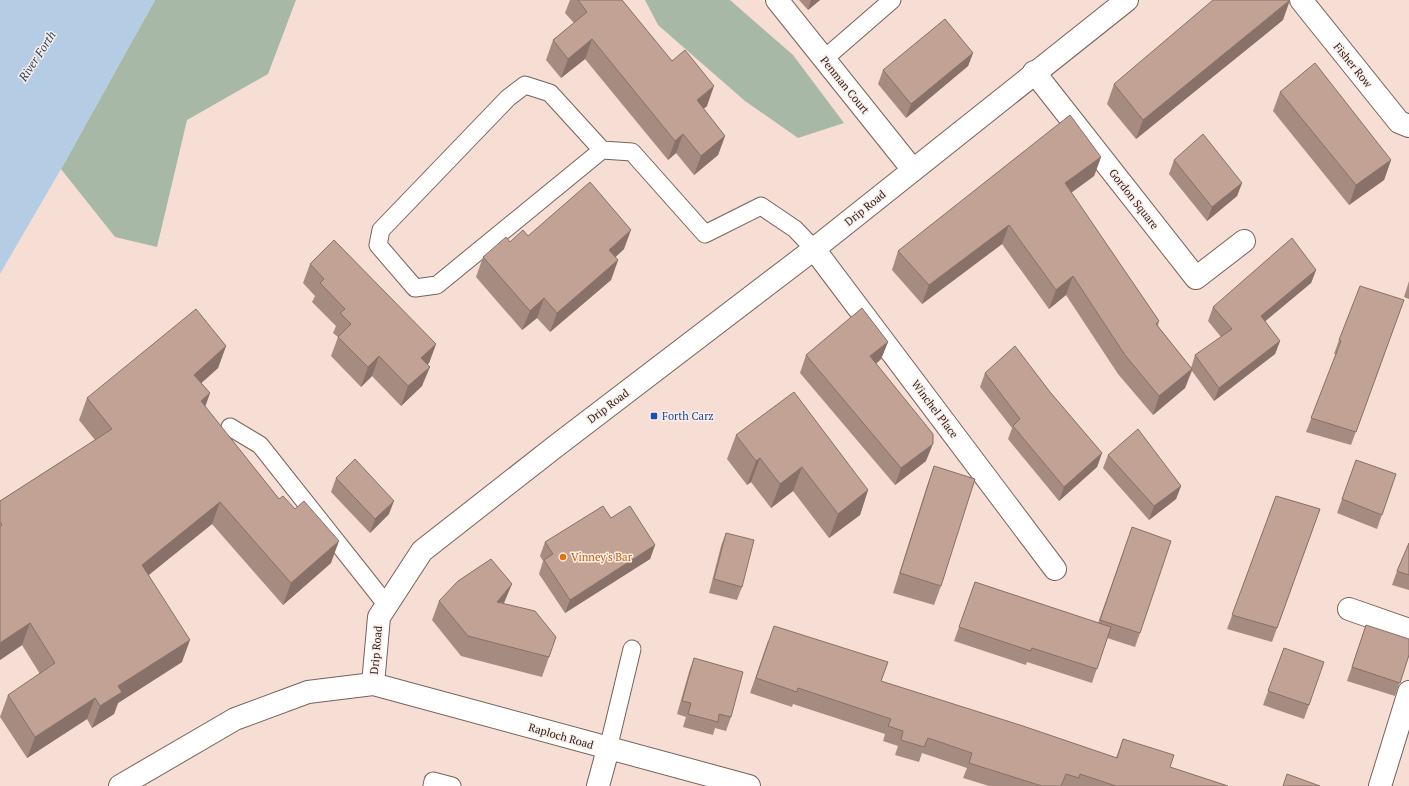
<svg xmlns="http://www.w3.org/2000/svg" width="1409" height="786" viewBox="0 0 1409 786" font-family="'PT Serif',serif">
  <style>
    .green { fill: #a8b8a7 }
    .water { fill: #b5cde4 }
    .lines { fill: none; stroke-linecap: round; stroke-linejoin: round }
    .lane-casing { stroke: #776259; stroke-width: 19 }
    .street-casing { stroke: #776259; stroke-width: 24 }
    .secondary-casing { stroke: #776259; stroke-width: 24 }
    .lane { stroke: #fff; stroke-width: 17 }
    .street { stroke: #fff; stroke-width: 22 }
    .secondary { stroke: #fff; stroke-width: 22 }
    .wall { fill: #a68b80 }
    .shaded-wall { fill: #877168 }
    .building { fill: #c1a295; stroke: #877168 }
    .transit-dot { fill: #1a4fb4; stroke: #fcede7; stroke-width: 1.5 }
    .food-dot { fill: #e8710a; stroke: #fcede7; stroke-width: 1.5 }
    .labels { text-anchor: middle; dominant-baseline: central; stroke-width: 3; stroke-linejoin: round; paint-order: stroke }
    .street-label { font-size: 11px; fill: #271e1b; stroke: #fcede7 }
    .transit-label { font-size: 11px; fill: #164399; stroke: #fcede7; text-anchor: start }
    .food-label { font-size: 11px; fill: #c56008; stroke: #fcede7; text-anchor: start }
    .water-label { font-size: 12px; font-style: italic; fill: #224869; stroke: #fcede7 }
  </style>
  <rect width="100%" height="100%" fill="#f6ded4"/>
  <g class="green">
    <polygon points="155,0 296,0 268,74 187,120 157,247 115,237 61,169"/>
    <polygon points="645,0 730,0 793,55 844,123 798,138 745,101 658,25"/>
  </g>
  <polygon class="water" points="0,0 155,0 61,169 0,274"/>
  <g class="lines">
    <defs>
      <g id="lane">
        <polyline points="824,59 892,0"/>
        <polyline points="602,150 550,93 525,85 508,98 381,230 378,245 415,288 437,285 602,150 632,152 705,234 761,206 795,229 814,249"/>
        <polyline points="230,427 260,445 386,604"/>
        <polyline points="608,749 632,649"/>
        <polyline points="432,786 433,781 452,786"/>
      </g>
      <g id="street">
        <polyline points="777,0 913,170"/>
        <polyline points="1301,0 1399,122 1409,126"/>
        <polyline points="1034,72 1196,278 1244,241"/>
        <polyline points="814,249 1055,569"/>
        <polyline points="1349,609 1409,630"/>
        <polyline points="373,684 379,617 422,551 556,446 814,249 1127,0"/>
        <polyline points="598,786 608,749"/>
        <polyline points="1380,786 1409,692"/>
      </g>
      <polyline id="secondary" points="120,786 235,719 308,692 373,684 749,786"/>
    </defs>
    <use href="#lane" class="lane-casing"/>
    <use href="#street" class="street-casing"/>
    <use href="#secondary" class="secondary-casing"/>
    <use href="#lane" class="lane"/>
    <use href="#street" class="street"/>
    <use href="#secondary" class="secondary"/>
  </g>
  <g class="wall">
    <polygon points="570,0 622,0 707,106 703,109 725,136 718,155 694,175 676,153 668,160 585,59 561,78 546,60 553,40 574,23 565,13"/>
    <polygon points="799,0 820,0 808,10"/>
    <polygon points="1283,20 1136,139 1107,104 1114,84"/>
    <polygon points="973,53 968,66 906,118 878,84 883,70"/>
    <polygon points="1280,92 1391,160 1384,180 1349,205 1273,111"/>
    <polygon points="1101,157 1094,176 1071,193 1159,321 1158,326 1191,368 1195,355 1221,337 1208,321 1213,307 1316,270 1311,283 1265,321 1280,341 1275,354 1214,401 1192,371 1185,388 1153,415 1118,374 1066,295 1049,309 1002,244 922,304 892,270 898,251"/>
    <polygon points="1174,160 1242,183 1237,196 1207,221 1169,174"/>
    <polygon points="528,236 624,249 615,257 618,260 611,280 550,332 537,318 522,330 476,277 483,257 510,242"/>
    <polygon points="310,264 436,344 429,363 427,364 422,386 401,406 372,376 361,387 331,356 338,337 333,333 336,326 312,302 315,296 303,283"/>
    <polygon points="1409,281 1409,299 1404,297"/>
    <polygon points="1404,300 1351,445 1306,432 1336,354 1334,354 1339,340"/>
    <polygon points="888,342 881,359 876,364 926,461 895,485 800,373 806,355"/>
    <polygon points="226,346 218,368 201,383 210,393 205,407 331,563 283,605 212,524 148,575 182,662 118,703 114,714 92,728 87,719 27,758 0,717 8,695 40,674 22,645 0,660 0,501 95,440 79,420 87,398"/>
    <polygon points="985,373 1050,392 1102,453 1097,467 1059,501 1008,439 1012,428 980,387"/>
    <polygon points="736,435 868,490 860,515 829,538 793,491 771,508 751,482 747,485 727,459"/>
    <polygon points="1108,455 1181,486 1176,499 1149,520 1103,468"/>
    <polygon points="1356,460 1396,474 1377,529 1337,513"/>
    <polygon points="934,466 941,586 934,605 893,593 927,486"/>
    <polygon points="336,478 389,514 370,533 331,492"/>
    <polygon points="1276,496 1320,509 1272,642 1227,629"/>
    <polygon points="611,518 655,545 650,559 565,613 539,574 543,561 540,556 545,542"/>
    <polygon points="726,533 742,587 737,600 709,593 721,546"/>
    <polygon points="1127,541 1140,633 1135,647 1107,638 1092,683 1027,662 1026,665 954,641 975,582 1098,623"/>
    <polygon points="1409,543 1409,590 1392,585 1397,571"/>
    <polygon points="439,601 504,604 549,657 542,677 461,656 432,620"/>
    <polygon points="1366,625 1409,655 1395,696 1347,681"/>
    <polygon points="768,641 881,681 1116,758 1123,739 1170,767 1228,786 989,786 963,778 967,768 922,753 919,762 895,755 898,746 883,741 885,734 793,704 792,707 750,693"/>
    <polygon points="1284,648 1309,705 1304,719 1263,705"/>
    <polygon points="694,658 731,717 726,731 715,728 713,735 683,727 686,717 677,714 689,672"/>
  </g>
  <g class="shaded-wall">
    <polygon points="811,0 820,0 808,10"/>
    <polygon points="1290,0 1283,20 1136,139 1143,120"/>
    <polygon points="592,39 585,59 561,78 568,59"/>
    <polygon points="973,53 968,66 906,118 911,104"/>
    <polygon points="714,86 707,106 690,120 697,100"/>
    <polygon points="683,134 676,153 668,160 675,141"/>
    <polygon points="725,136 718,155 694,175 701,156"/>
    <polygon points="1101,157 1094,176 1058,202 1065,183"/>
    <polygon points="1391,160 1384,180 1349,205 1356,185"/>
    <polygon points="1242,183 1237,196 1207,221 1212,207"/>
    <polygon points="1009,225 1002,244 922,304 929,285"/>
    <polygon points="631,230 624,249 602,270 609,250"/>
    <polygon points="618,260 611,280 550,332 557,313"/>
    <polygon points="1316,270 1311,283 1256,329 1261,316"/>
    <polygon points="1073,276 1066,295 1049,309 1056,290"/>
    <polygon points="544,298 537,318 522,330 530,311"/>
    <polygon points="1280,341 1275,354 1214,401 1219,388"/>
    <polygon points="888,342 881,359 864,374 870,356"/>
    <polygon points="436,344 429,363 414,378 421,358"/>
    <polygon points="226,346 218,368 186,397 194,375"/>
    <polygon points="379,356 372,376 361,387 368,367"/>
    <polygon points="430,367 422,386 401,406 408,386"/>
    <polygon points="1192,369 1185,388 1153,415 1159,396"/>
    <polygon points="210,393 202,415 201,401"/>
    <polygon points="933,444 926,461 895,485 901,468"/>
    <polygon points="1102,453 1097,467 1059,501 1064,487"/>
    <polygon points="760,458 751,482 747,485 756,461"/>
    <polygon points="802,467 793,491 771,508 780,484"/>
    <polygon points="1181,486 1176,499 1149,520 1154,506"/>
    <polygon points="868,490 860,515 829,538 838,514"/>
    <polygon points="394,501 389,514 370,533 375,519"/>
    <polygon points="220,502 212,524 134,587 142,565"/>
    <polygon points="339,541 331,563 283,605 291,583"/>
    <polygon points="655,545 650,559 565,613 570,600"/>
    <polygon points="512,584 504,603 497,602"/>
    <polygon points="30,623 22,645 0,660 0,643"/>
    <polygon points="190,640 182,662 118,703 114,714 92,728 100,706 118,686"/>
    <polygon points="95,698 87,719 27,758 35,737"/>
  </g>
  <g class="building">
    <polygon points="578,0 622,0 672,61 685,50 714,86 697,100 725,136 701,156 683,134 675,141 592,39 568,59 553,40 587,12"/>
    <polygon points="1213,0 1290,0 1143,120 1114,84"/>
    <polygon points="945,19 973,53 911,104 883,70"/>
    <polygon points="1315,63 1391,160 1356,185 1280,92"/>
    <polygon points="1070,115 1101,157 1065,183 1159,321 1156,324 1192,369 1159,396 1125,355 1073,276 1056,290 1009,225 929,285 898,251"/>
    <polygon points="1203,134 1242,183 1212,207 1174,160"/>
    <polygon points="590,182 631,230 609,250 618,260 557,313 544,298 530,311 483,257 506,237 510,242 523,230 528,236"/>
    <polygon points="1292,238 1316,270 1261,316 1280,341 1219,388 1195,355 1232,329 1213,307"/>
    <polygon points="334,240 436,344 421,358 430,367 408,386 379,356 368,367 338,337 351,324 340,313 345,309 320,283 324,279 310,264"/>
    <polygon points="1360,286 1404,300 1356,432 1311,418 1341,341 1339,340"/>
    <polygon points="862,308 888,342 870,356 933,434 933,444 901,468 806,355"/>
    <polygon points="196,309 226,346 194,375 210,393 201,401 279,499 283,496 295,509 304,501 339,541 291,583 220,502 142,565 190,640 118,686 122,692 100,706 95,698 35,737 8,695 55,663 30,623 0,643 0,527 2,525 0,522 0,501 112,429 87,398"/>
    <polygon points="1015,346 1050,392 1102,453 1064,487 1013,426 1020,419 985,373"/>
    <polygon points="794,392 868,490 838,514 802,467 780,484 760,458 756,461 736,435"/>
    <polygon points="1138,429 1181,486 1154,506 1108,455"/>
    <polygon points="355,459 394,501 375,519 336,478"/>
    <polygon points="1356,460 1396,474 1382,515 1342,499"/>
    <polygon points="934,466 975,479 941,586 900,573"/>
    <polygon points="1276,496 1320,509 1277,628 1232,615"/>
    <polygon points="603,506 611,518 630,506 655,545 570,600 544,560 553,554 545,542"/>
    <polygon points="1132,527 1171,541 1140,633 1100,620"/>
    <polygon points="726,533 754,540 742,587 714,579"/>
    <polygon points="1409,543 1409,575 1397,571"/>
    <polygon points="491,559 512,584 497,602 535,611 556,637 549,657 468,636 439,601 458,581"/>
    <polygon points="975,582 1111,627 1097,669 1032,648 1031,651 959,627"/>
    <polygon points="1366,625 1409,639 1409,655 1400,683 1352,667"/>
    <polygon points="774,626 888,662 881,681 1023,726 1117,758 1123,739 1174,755 1170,767 1228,786 1116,786 1080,774 1079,778 1066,774 1061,786 1042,786 969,763 972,753 928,738 924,747 901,740 903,731 888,726 891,719 798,688 797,692 756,678"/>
    <polygon points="1284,648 1324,662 1309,705 1268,691"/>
    <polygon points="694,658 743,672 731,717 719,714 718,722 688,714 691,703 682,701"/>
    <polygon points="1287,774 1320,786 1283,786"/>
  </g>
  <rect class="transit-dot" x="650" y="412" width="8" height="8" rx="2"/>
  <circle class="food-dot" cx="563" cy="557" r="4"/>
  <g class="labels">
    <g class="street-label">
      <text transform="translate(1353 65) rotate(51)">Fisher Row</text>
      <text transform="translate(845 85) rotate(51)">Penman Court</text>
      <text transform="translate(1134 199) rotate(52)">Gordon Square</text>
      <text transform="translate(865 208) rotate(-39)">Drip Road</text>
      <text transform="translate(608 406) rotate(-37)">Drip Road</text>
      <text transform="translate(935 409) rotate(53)">Winchel Place</text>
      <text transform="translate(376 650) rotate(-85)">Drip Road</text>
      <text transform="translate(561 736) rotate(16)">Raploch Road</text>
    </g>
    <g class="transit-label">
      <text x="662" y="416">Forth Carz</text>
    </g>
    <g class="food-label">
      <text x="571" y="557">Vinney's Bar</text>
    </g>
    <g class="water-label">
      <text transform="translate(37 56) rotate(-57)">River Forth</text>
    </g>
  </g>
</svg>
